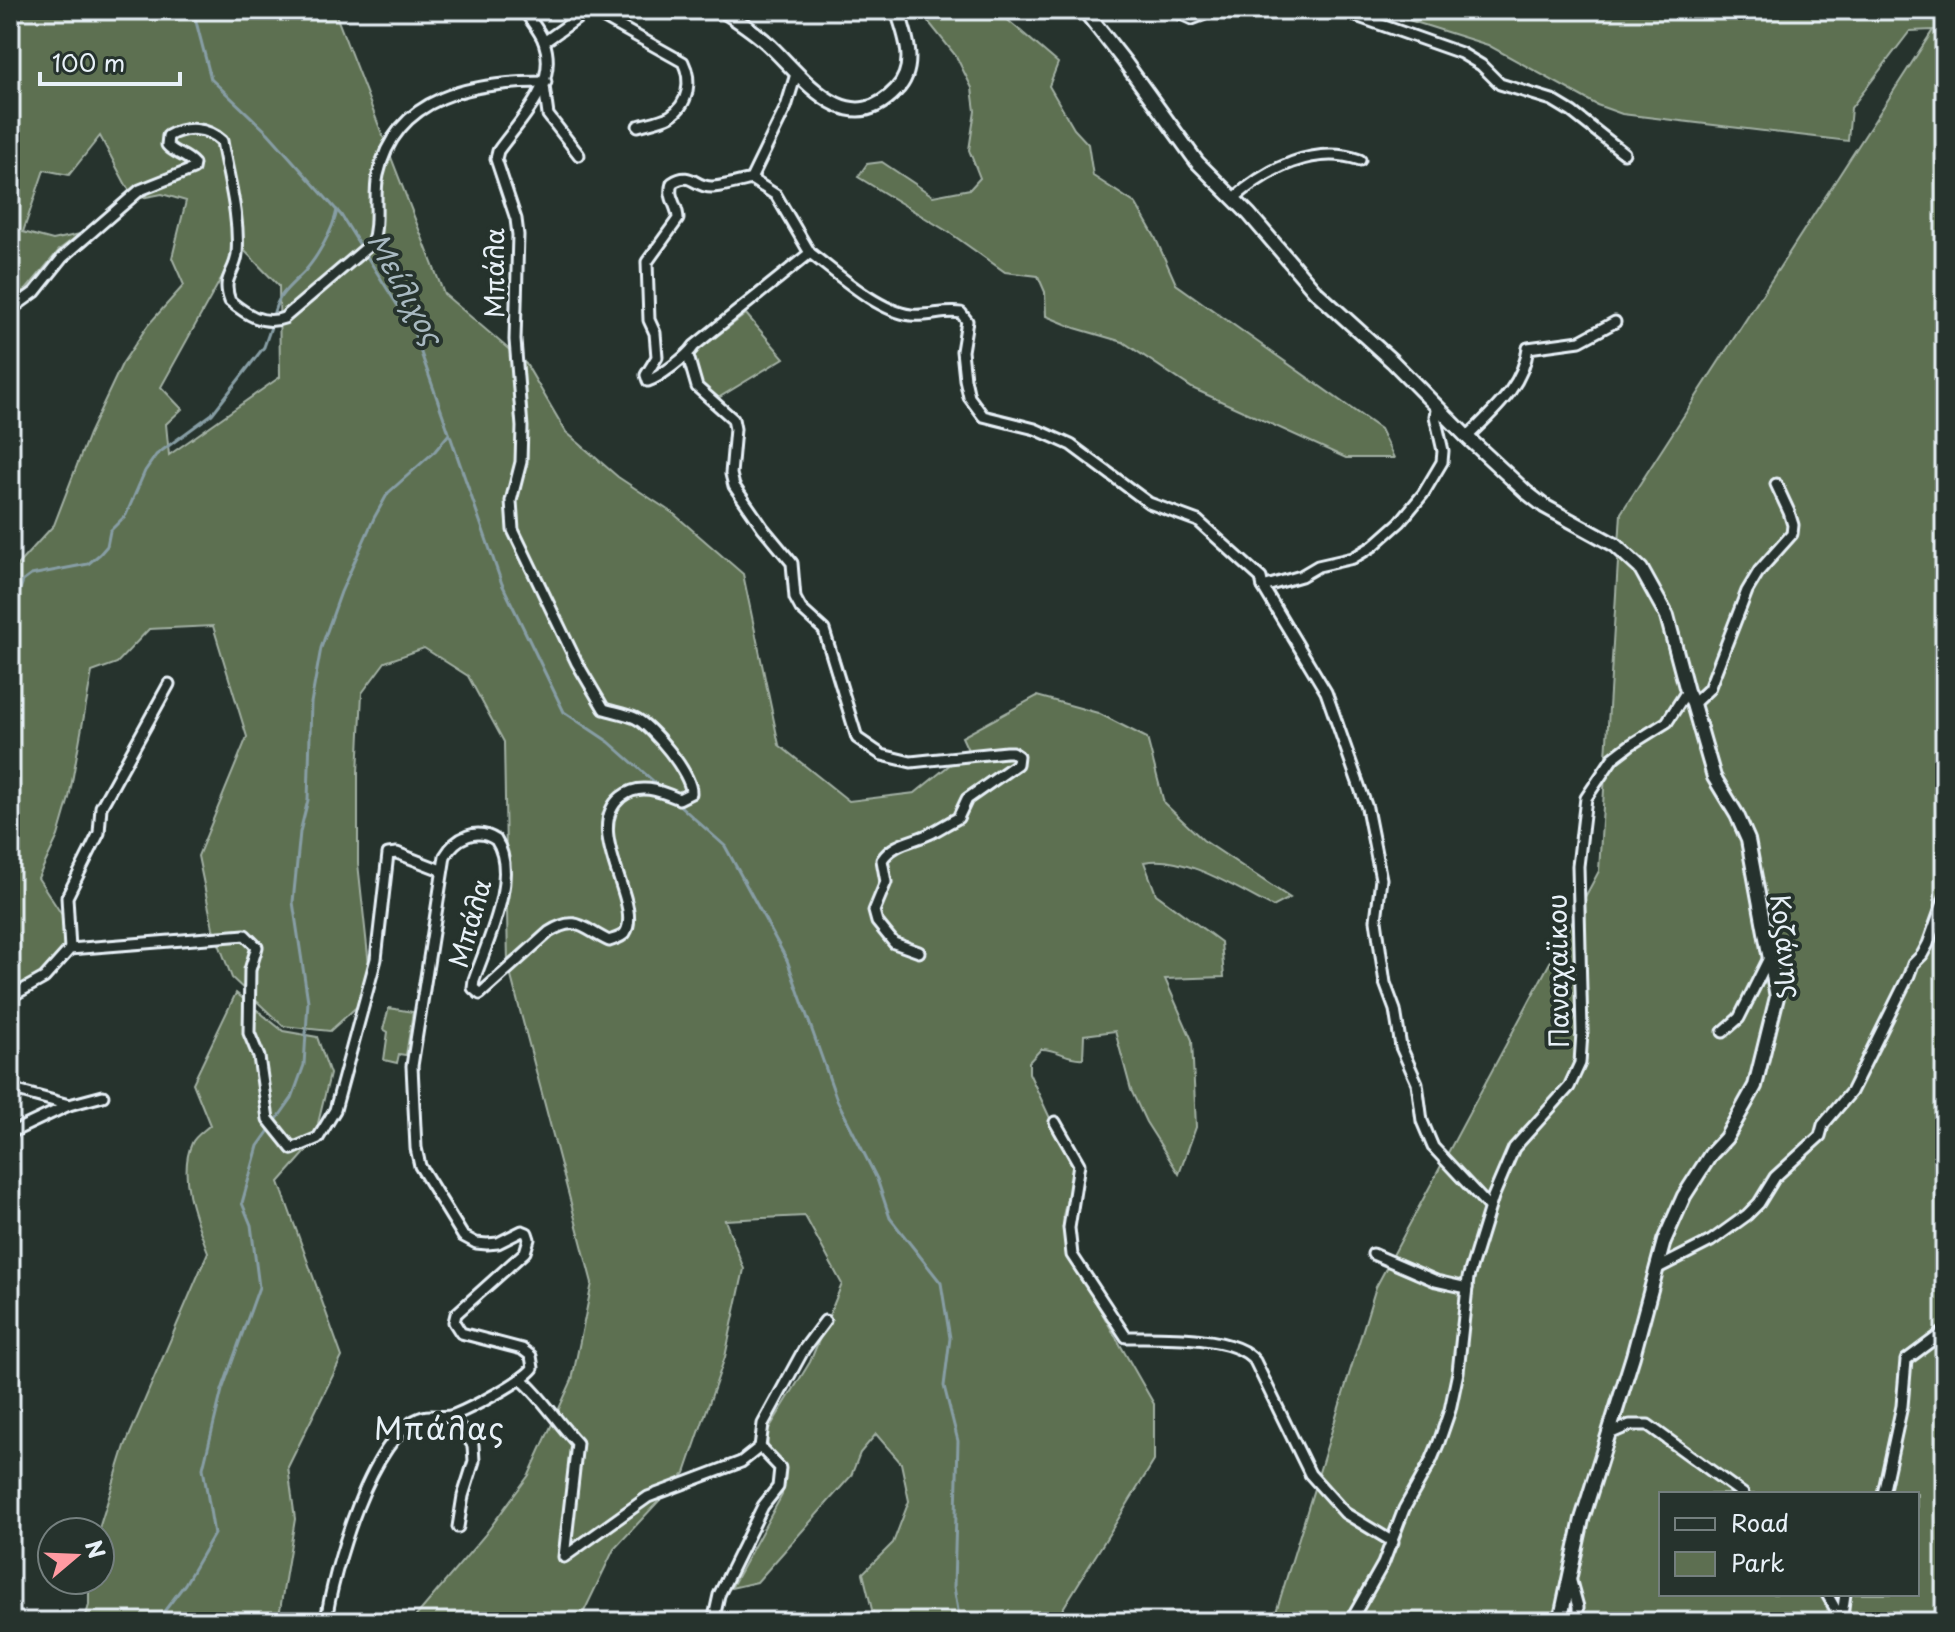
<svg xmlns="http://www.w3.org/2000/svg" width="1955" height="1632" viewBox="0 0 1955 1632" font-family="'Playpen Sans',sans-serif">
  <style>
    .green { fill: #5d6f51; stroke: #a2b0a4; stroke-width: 2; fill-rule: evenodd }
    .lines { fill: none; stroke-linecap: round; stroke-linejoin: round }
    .stream { stroke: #879ea5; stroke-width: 3 }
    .street-casing { stroke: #e8f1f8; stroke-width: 15 }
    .secondary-casing { stroke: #e8f1f8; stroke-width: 18 }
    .street { stroke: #26332d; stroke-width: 9 }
    .secondary { stroke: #26332d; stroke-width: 12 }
    .labels { text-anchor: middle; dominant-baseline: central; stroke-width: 8; stroke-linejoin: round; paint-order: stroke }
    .street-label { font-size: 26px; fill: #e8f1f8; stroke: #26332d }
    .water-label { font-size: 28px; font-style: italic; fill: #a8b9c1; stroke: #26332d }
    .quarter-label { font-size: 30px; letter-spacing: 2px; fill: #e8f1f8; stroke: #26332d }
  </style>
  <rect width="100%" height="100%" fill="#26332d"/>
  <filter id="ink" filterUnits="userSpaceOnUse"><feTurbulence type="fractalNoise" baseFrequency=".0125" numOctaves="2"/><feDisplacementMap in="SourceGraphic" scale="16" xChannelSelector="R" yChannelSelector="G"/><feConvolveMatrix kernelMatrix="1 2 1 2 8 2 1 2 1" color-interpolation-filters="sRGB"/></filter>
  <g filter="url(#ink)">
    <g class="green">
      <path d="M10 10H334L444 294 526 364 566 432 618 477 674 514 743 574 779 745 849 801 915 793 968 750 962 737 1037 696 1098 713 1147 738 1164 803 1203 840 1290 898 1273 907C1239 890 1183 853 1144 862L1156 894 1221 942 1224 977 1165 979 1192 1040 1196 1127 1179 1174 1146 1122 1131 1090 1115 1031 1084 1035 1083 1058C1068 1060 1056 1048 1041 1049L1029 1062V1073L1074 1170 1063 1216 1074 1249V1269L1094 1299 1154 1404V1461L1059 1615 1060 1622H875L863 1573 893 1543 909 1501 901 1463 876 1434 860 1453 851 1476 757 1582 731 1588 782 1495 784 1465 768 1449 767 1432 810 1362 842 1284 805 1216 725 1220 744 1269 725 1357 685 1473 614 1549 579 1622H411L484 1536 529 1475 572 1380 592 1283 508 965 504 742 468 676 424 648 385 662 362 693 358 773V863L372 993 330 1031 283 1026 232 978 213 928 198 856 247 737 213 626 149 629 117 663 92 672 69 798 58 836 38 878 64 918V948L40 976 10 991V573L54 525 89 434 122 364 148 325 184 285 172 258 186 201 162 194 136 199 127 187 100 136 69 175 44 170 23 232 53 240 80 234 60 249 26 290 10 297ZM235 241 279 286 280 377 169 455 166 424 182 409 161 387 233 257Z"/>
      <polygon points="919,10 996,10 1058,63 1049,86 1074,129 1088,144 1093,176 1136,204 1155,237 1176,284 1380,429 1394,458 1346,458 1192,388 1123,342 1075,328 1046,316 1045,292 1038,276 1005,272 950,233 858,177 867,164 882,162 933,196 970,189 980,178 969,150 975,111 972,88 956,56"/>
      <path d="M1377 10H1945V1622H1273L1376 1287 1599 871 1621 513 1933 30 1910 31 1851 108 1848 141 1622 114 1597 105 1488 45ZM1661 1494H1917V1594H1661Z"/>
      <polygon points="746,314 784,358 718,398 701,388 691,356"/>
      <path d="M236 993 283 1031 317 1037 330 1074 313 1144 279 1182 342 1357 288 1467 295 1519 278 1622H84L89 1605V1580H100L98 1532 125 1446 208 1252C196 1221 177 1176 192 1143 195 1136 205 1130 210 1125L193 1083Z"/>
      <polygon points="389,1008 413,1012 406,1055 399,1054 397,1063 384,1060 388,1032 383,1029"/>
    </g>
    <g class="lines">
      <g class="stream">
        <polyline points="193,10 211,79 268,133 341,215 413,330 502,584 564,712 609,742 660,787"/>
        <path d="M273 317C277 294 290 287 305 271 318 256 333 230 337 210"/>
        <polyline points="10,617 23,581 31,575 88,564 100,554 107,546 110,531 126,515 145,471 156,455 212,414 264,347 272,324"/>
        <polyline points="677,803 725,846 787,960 837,1100 877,1179 890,1218 941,1283 950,1338 944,1386 958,1441 954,1587 960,1622"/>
        <polyline points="156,1622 185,1584 214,1534 203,1468 222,1390 259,1287 251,1225 242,1203 258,1146 292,1098 304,1065 308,1001 293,902 300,832 308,800 311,703 321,648 341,592 374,518 388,493 435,451 449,434"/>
      </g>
      <defs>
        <g id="street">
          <path d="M590 10 683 62C692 80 689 104 670 116 661 121 648 123 638 126"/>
          <polyline points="1172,10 1192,19 1216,10"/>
          <polyline points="1339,10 1461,53 1481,65 1500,84 1552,100 1572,112 1624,153"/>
          <polyline points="544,42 589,10"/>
          <polyline points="544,86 548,115 579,155"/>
          <path d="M751 179C739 182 725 186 713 187 694 188 692 170 672 183 667 199 678 204 678 219L647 262 649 320 655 333 657 357 646 375 648 381C658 378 688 356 694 346L810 253 776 195 751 179 786 107 796 74"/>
          <path d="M1233 199C1267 169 1315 144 1360 160"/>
          <path d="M810 253C837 273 877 311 911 315 928 317 945 310 961 313L967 321 962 351 965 379 969 397 983 416 1035 429 1071 445 1149 503 1198 521 1261 578 1263 587 1326 692 1367 808 1381 879 1376 920 1385 983 1395 1010 1401 1047 1417 1083 1422 1121 1433 1147 1489 1207"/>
          <path d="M10 310 35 292 63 257 140 190 193 169 194 164C186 154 174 154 167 145L168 136C185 126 207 127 222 141 228 177 240 217 237 254 235 274 221 277 230 301 246 314 263 326 284 318L372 243C380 222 373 197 378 175 396 94 475 82 546 82"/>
          <path d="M688 356 697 387 733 419 735 429 731 474 734 486 763 528 792 563 795 598 801 609 824 630 857 738 882 755 911 762 1006 752H1012L1018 756 1017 764 967 799 958 818C948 823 939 829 929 834 912 842 893 843 882 860L886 882 874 911 877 922 894 943 919 952"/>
          <path d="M1467 437C1493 411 1523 387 1528 348L1580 341 1615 322"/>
          <polyline points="1263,587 1301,576 1318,566 1353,558 1373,546 1400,522 1423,494 1442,462 1443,451 1435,416 1437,405"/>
          <polyline points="1693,704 1709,689 1747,591 1759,571 1792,534 1793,525 1789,512 1776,484"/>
          <polyline points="70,949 67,897 99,833 101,807 169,684"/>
          <polyline points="10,997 44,978 70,949 245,935 257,947 250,970 249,1033 259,1057 268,1119 292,1149 318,1138 335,1110 376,959 388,854 397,853 441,870"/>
          <polyline points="1723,1032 1739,1018 1769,958"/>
          <polyline points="10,1089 69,1105 103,1096"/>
          <path d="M1055 1122 1079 1164 1069 1228 1072 1255 1126 1337C1156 1337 1236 1334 1255 1361L1310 1474 1345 1513 1393 1542"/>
          <polyline points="10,1133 69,1105"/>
          <polyline points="1373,1254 1436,1281 1467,1288"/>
          <polyline points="1656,1269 1711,1241 1747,1215 1759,1203 1775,1177 1820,1136 1823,1125 1851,1092 1909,975 1913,964 1922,955 1928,944 1945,897"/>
          <path d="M521 1379C543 1398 557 1422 577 1443L564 1557 648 1497 741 1462 760 1447 780 1468 778 1487 763 1506 719 1595 713 1622"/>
          <polyline points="451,1416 473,1445 474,1461 463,1496 458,1527"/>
          <polyline points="1609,1434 1630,1425 1648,1425 1743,1494"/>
          <polyline points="760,1447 763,1424 804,1349 825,1321"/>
          <polyline points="1883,1494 1902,1406 1906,1360 1945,1331"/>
          <polyline points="1570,1578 1578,1607 1578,1622"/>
          <polyline points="1827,1594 1840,1617"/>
          <path d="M326 1622C332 1573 372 1432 423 1417 433 1414 444 1419 454 1415 471 1408 522 1382 533 1368L531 1356 522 1349 461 1333 454 1322 456 1314 525 1252 529 1239 527 1233 522 1231 498 1243 487 1244 476 1243 463 1236 420 1166 416 1148 412 1066 445 856C456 837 477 827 496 840 520 876 487 942 474 980L473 988 480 994 549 932C577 914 583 929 609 941 614 939 621 938 625 933 644 904 581 830 621 797 640 782 660 791 679 799L691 793C692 774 652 726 635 718 626 714 614 712 604 709L577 663 513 530 511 501 521 462 522 427 515 340 518 235 516 219 496 159 498 151C520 120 559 84 544 42 540 31 530 20 524 10"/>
          <polyline points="1350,1622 1383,1564 1404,1509 1431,1461 1439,1442 1450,1410 1458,1372 1468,1278 1493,1197 1514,1148 1569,1087 1580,1063 1582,1032 1578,866 1586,798 1613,758 1630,745 1667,722 1687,691"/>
          <polyline points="1841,1622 1845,1594"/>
        </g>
        <g id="secondary">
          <path d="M722 10C737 20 753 30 767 43 801 74 846 143 896 90 918 68 906 36 897 10"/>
          <polyline points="1084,10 1124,61 1197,162 1249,214 1315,291 1392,361 1467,437 1526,492 1544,506 1615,545 1641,569 1667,616 1687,691 1693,704 1714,777 1737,815 1748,840 1777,997 1755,1086 1726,1138 1711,1154 1684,1196 1664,1241 1633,1356 1582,1519 1560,1622"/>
        </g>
      </defs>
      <use href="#street" class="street-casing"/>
      <use href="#secondary" class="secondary-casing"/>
      <use href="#street" class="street"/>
      <use href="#secondary" class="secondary"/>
    </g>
  </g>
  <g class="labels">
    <g class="street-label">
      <text transform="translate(493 273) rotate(-90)">Μπάλα</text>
      <text transform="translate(469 923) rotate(-74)">Μπάλα</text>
      <text transform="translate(1787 946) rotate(83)">Κοζάνης</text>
      <text transform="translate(1557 971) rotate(-91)">Παναχαϊκου</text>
    </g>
    <g class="water-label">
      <text transform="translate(406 288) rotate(61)">Μείλιχος</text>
    </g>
    <g class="quarter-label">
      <text x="440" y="1427">Μπάλας</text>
    </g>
  </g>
  <rect width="1955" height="1632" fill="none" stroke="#26332d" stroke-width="40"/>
  <rect x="20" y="20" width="1915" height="1592" fill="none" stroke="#e8f1f8" stroke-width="3" filter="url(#ink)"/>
  <rect x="1659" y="1492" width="260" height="104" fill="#26332d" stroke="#747f7e" stroke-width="2"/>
  <rect x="1675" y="1518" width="40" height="12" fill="#26332d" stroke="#747f7e" stroke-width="2"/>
  <text x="1731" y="1532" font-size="24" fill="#e8f1f8">Road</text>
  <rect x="1675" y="1552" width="40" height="24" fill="#5d6f51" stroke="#747f7e" stroke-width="2"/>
  <text x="1731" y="1572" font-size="24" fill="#e8f1f8">Park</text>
  <g transform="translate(76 1556) rotate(71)"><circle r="38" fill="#26332d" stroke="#747f7e" stroke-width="2"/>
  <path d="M0-6L14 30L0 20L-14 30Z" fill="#ff9aa2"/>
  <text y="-12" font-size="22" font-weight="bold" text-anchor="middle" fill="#e8f1f8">N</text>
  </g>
  <path d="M40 72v12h140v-12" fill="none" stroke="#e8f1f8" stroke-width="4"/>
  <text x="52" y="72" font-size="24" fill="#e8f1f8" stroke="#26332d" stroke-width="6" paint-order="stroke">100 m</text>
</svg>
